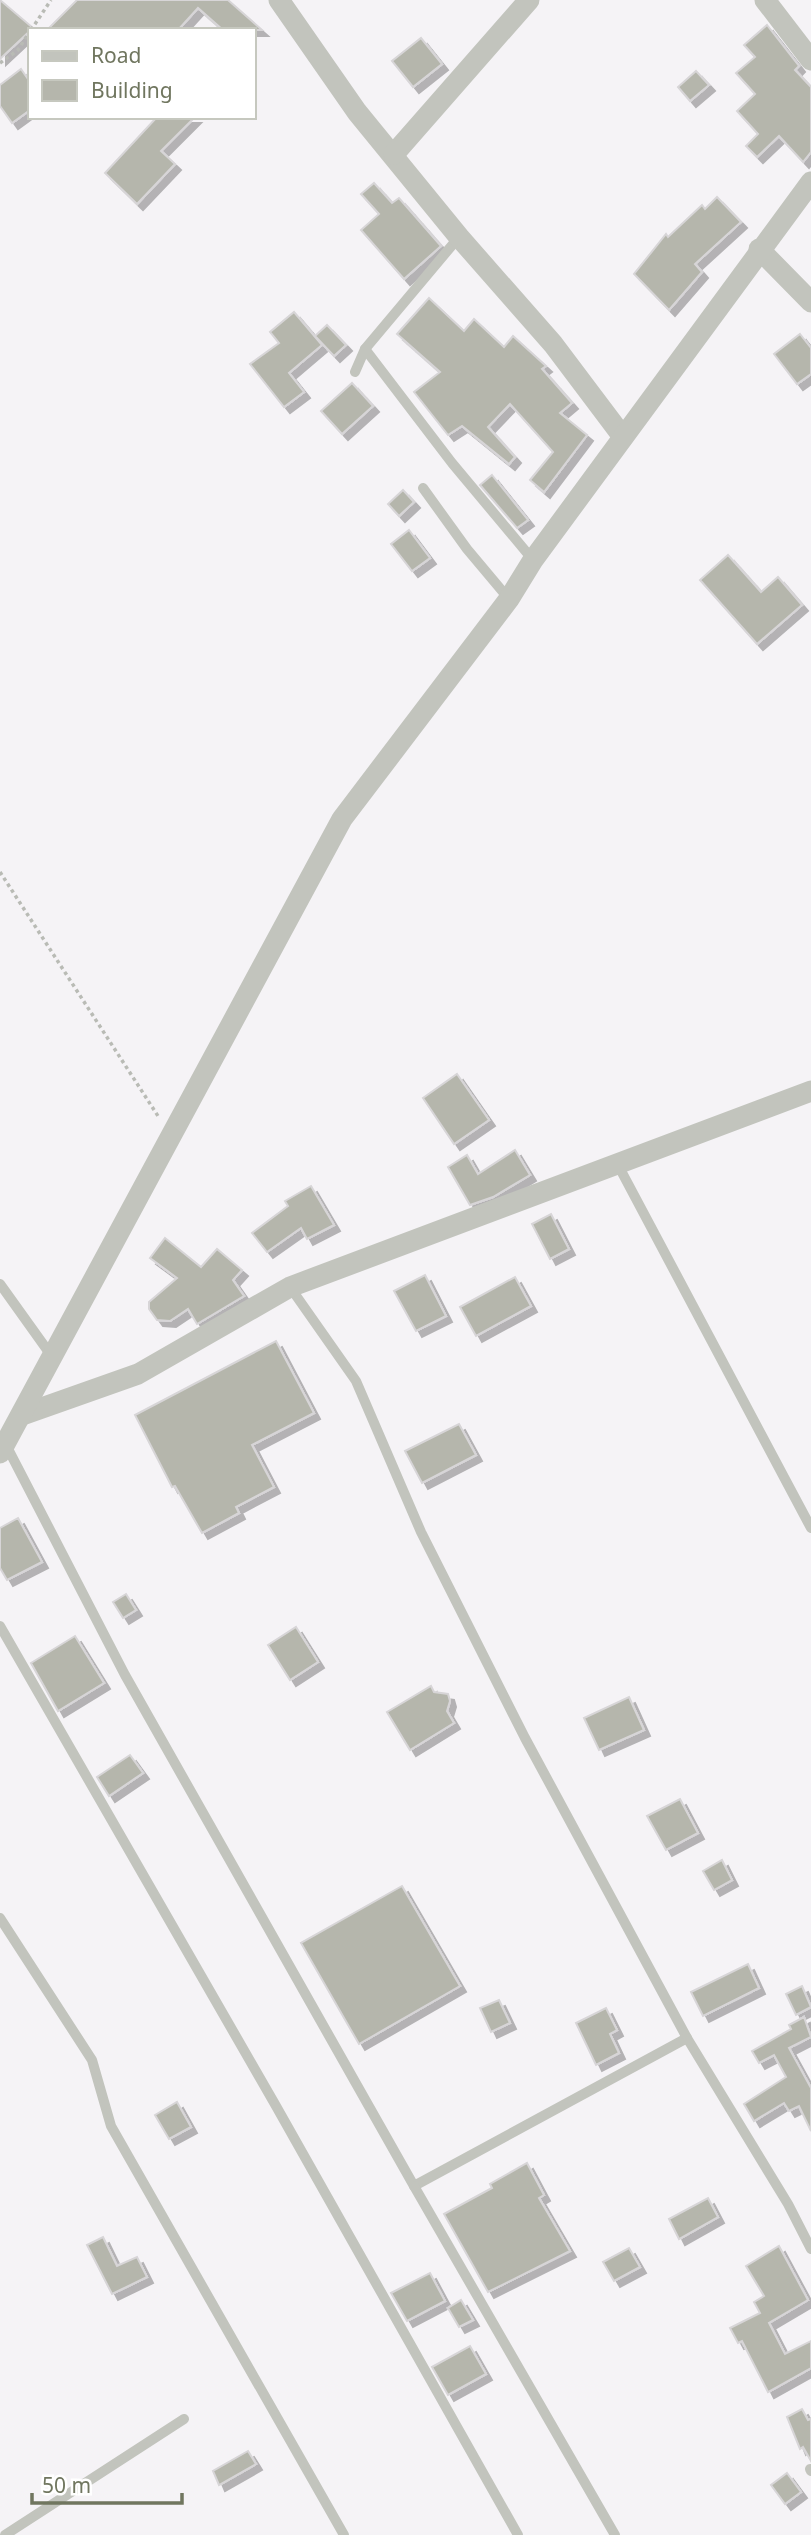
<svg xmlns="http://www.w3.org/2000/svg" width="811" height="2535" viewBox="0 0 811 2535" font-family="'Noto Sans',sans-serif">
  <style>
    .building { fill: #b5b6ac; stroke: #d7d5d7; stroke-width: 2; filter: url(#shadow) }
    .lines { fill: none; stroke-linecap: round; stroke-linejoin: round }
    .path { stroke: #b9bbb5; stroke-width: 3.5; stroke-dasharray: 3.5 3.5; stroke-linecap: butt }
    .lane { stroke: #c2c4bd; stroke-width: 10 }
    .street { stroke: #c2c4bd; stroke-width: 21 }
  </style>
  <defs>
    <filter id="shadow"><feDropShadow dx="6" dy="6" stdDeviation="0" flood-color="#0004"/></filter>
  </defs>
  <rect width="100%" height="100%" fill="#f5f3f6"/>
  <g class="building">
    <polygon points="0,0 33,28 0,59"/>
    <polygon points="77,0 228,0 262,30 223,30 198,8 178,30 47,30"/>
    <polygon points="767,25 799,66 795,70 811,87 811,152 803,162 779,136 757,157 746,146 758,134 737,111 755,94 736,73 755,57 744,45"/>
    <polygon points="421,38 442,64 413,87 392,61"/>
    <polygon points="21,69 30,82 30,110 12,123 0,106 0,85"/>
    <polygon points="696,71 709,85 690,101 678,87"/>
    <polygon points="157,117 195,117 161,151 175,164 137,204 105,173"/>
    <polygon points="374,183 392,203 399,198 441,246 404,279 361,230 379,214 361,194"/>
    <polygon points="717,197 741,222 695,264 702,272 669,310 634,274 666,234 668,237 702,205 705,209"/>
    <polygon points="429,298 464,331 474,319 504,347 513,336 546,366 542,369 572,403 560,413 587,435 544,492 530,480 553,452 510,404 488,427 515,457 509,464 462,426 448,435 414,392 440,372 397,334"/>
    <polygon points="294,312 322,345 289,373 304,392 284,407 250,364 279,343 270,332"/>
    <polygon points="327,325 346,345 334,356 315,336"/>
    <polygon points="800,334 811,348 811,374 797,384 774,354"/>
    <polygon points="352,383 373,406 342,434 321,411"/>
    <polygon points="492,475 528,520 517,528 480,485"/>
    <polygon points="403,490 414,502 399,516 388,504"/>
    <polygon points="409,530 430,558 412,571 391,544"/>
    <polygon points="728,555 761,592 778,577 802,605 757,644 700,580"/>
    <polygon points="457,1074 489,1120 454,1144 423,1098"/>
    <polygon points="515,1150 530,1175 493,1197 470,1205 448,1167 467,1155 478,1174"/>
    <polygon points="311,1186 334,1225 307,1239 301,1228 267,1252 252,1233 288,1206 285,1201"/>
    <polygon points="551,1214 569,1249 550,1259 532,1224"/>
    <polygon points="165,1238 201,1267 217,1249 242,1270 233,1280 244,1296 197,1324 188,1309 170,1321 157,1320 149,1309 149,1302 177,1278 150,1258"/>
    <polygon points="425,1275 446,1316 416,1331 394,1291"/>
    <polygon points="515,1277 531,1306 476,1336 460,1307"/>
    <polygon points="276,1341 314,1413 252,1445 274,1487 236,1507 239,1513 202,1533 175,1486 172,1487 135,1415"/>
    <polygon points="459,1424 476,1455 422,1483 405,1451"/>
    <polygon points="18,1518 42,1562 7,1580 0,1568 0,1528"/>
    <polygon points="126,1594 136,1610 123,1618 113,1602"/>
    <polygon points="296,1627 318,1662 290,1680 268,1645"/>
    <polygon points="75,1636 104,1683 58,1711 31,1663"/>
    <polygon points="431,1686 434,1692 448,1694 450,1701 447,1711 454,1723 410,1750 387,1712"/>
    <polygon points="629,1697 644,1730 599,1750 584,1718"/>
    <polygon points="130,1755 143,1773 109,1796 97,1777"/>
    <polygon points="680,1799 698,1833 666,1850 647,1816"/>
    <polygon points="722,1860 732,1880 714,1890 703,1871"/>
    <polygon points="402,1886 460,1986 359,2044 301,1943"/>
    <polygon points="748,1964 759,1988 703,2016 691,1992"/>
    <polygon points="802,1986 811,2007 796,2015 786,1994"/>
    <polygon points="499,2000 510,2023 491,2032 480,2008"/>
    <polygon points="606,2008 617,2030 610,2034 619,2053 596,2065 576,2023"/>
    <polygon points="804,2017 811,2037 789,2048 811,2088 811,2131 799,2106 789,2111 784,2103 754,2121 744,2104 786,2077 774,2055 759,2063 752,2051 791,2029 789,2025"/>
    <polygon points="177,2102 191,2127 169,2139 155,2115"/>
    <polygon points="527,2163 544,2195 539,2198 570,2251 488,2292 444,2214 492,2188 490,2184"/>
    <polygon points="708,2198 718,2217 679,2239 669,2219"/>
    <polygon points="103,2237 117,2266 137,2257 147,2277 112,2294 87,2245"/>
    <polygon points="779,2246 808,2300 769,2323 785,2354 811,2341 811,2368 768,2392 742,2341 738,2343 730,2328 760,2313 754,2302 764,2296 746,2266"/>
    <polygon points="629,2248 640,2267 614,2281 603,2262"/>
    <polygon points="430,2273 445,2301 407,2321 391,2293"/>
    <polygon points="461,2300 473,2320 459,2327 448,2308"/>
    <polygon points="470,2346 486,2374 448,2395 432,2367"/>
    <polygon points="802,2409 808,2420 811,2419 811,2461 803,2447 800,2449 787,2417"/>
    <polygon points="248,2451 256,2464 219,2485 213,2471"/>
    <polygon points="787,2473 801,2492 785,2504 771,2485"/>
  </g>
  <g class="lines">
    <g class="path">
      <polyline points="31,30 51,0"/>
      <polyline points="0,63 18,50 30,31"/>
      <polyline points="0,872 158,1116"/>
    </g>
    <g class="lane">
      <polyline points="365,349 452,463 533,560"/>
      <polyline points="355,372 365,349 459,237"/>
      <polyline points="423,488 467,549 509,599"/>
      <polyline points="618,1165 811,1528"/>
      <polyline points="0,1284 53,1358"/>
      <polyline points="290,1287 356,1381 421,1532 525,1738 687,2038 788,2204 811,2249"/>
      <polyline points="5,1443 125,1675 414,2186 687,2038"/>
      <polyline points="0,1626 276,2106 518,2535"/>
      <polyline points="0,1918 92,2060 111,2126 344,2535"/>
      <polyline points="414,2186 615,2535"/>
      <polyline points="810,2469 811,2471"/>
      <polyline points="5,2535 184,2419"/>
    </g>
    <g class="street">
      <polyline points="279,0 357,112 459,237 553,344 623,437"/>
      <polyline points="765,0 811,60"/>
      <polyline points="394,154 529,0"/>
      <polyline points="759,249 811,302"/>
      <polyline points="22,1415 138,1374 290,1287 811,1091"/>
      <polyline points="0,1453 342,819 509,599 533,560 811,182"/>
    </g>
  </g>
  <rect x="28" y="28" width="228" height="91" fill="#ffffff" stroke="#c6c8bf" stroke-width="2"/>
  <rect x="42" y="51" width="35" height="10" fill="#c2c4bd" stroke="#c6c8bf" stroke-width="2"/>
  <text x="91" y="63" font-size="21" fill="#70765f">Road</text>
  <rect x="42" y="80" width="35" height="21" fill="#b5b6ac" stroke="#c6c8bf" stroke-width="2"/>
  <text x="91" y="98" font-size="21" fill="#70765f">Building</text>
  <path d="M32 2493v10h150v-10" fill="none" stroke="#70765f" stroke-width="3.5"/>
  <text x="42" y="2493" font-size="21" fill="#70765f" stroke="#ffffff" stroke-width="5" paint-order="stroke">50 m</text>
</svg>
